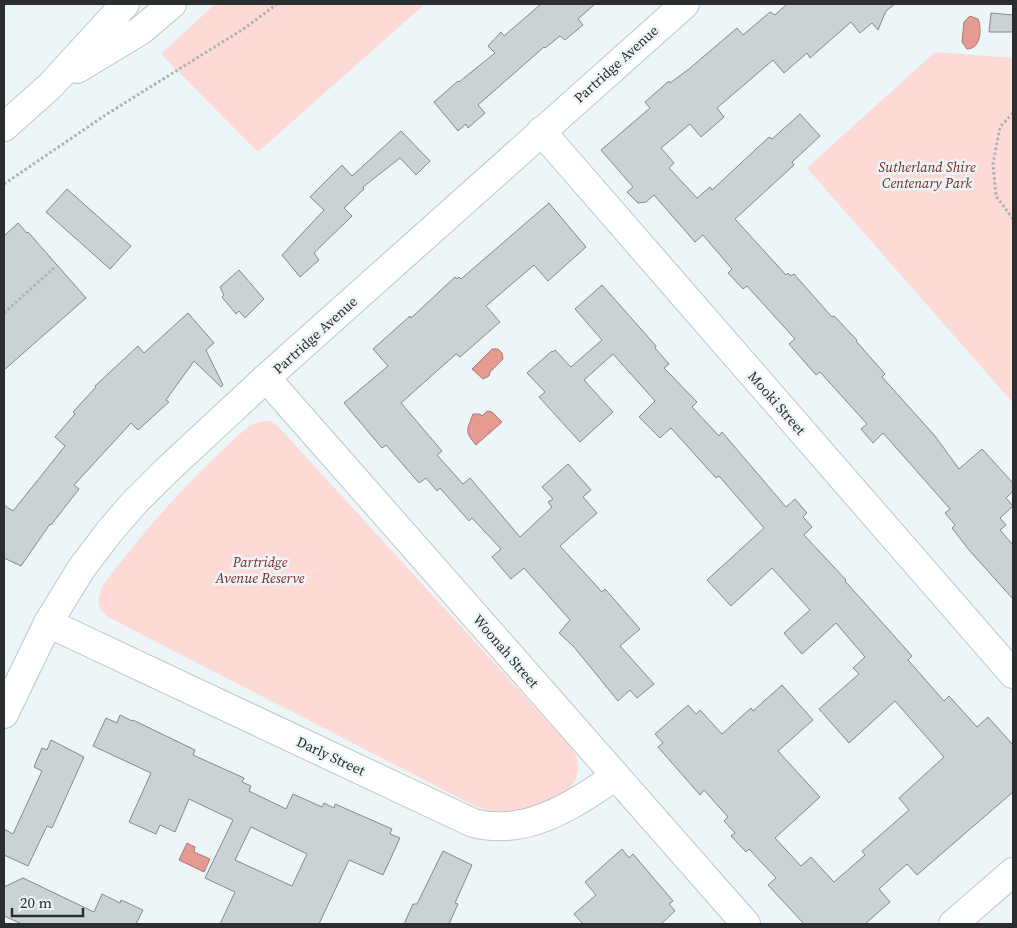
<svg xmlns="http://www.w3.org/2000/svg" width="1017" height="928" viewBox="0 0 1017 928" font-family="'Source Serif 4',serif">
  <style>
    .green { fill: #fedad6 }
    .water { fill: #e59a92; stroke: #ad7a74 }
    .building { fill: #c9d2d4; stroke: #838b8c; fill-rule: evenodd }
    .lines { fill: none; stroke-linecap: round; stroke-linejoin: round }
    .street-casing { stroke: #bdc6c7; stroke-width: 30 }
    .secondary-casing { stroke: #bdc6c7; stroke-width: 30 }
    .path { stroke: #abb2b4; stroke-width: 3; stroke-dasharray: 2.5 2.5; stroke-linecap: butt }
    .street { stroke: #fff; stroke-width: 28 }
    .secondary { stroke: #fff; stroke-width: 28 }
    .labels { text-anchor: middle; dominant-baseline: central; stroke-width: 5; stroke-linejoin: round; paint-order: stroke }
    .street-label { font-size: 14px; fill: #2b2e2f; stroke: #ecf5f7 }
    .park-label { font-size: 14px; font-style: italic; fill: #7f2724; stroke: #ecf5f7 }
  </style>
  <rect width="100%" height="100%" fill="#ecf5f7"/>
  <g class="green">
    <polygon points="215,4 425,4 258,152 161,54"/>
    <polygon points="935,52 1013,58 1013,403 807,168"/>
    <path d="M270 421 277 425 569 745C572 749 575 754 577 759 587 794 533 812 507 813 497 814 486 809 477 807L108 617C95 606 97 600 103 585 137 540 170 501 211 461 224 449 237 435 251 425 257 422 263 421 270 421Z"/>
  </g>
  <g class="water">
    <path d="M970 16 978 19C982 29 981 49 967 49L962 42 964 22Z"/>
    <polygon points="492,349 498,349 502,353 503,359 490,372 489,376 483,379 472,369"/>
    <path d="M487 411 492 412 502 422 476 445C463 430 468 429 473 414H480L482 416Z"/>
    <polygon points="187,843 195,847 194,852 210,859 204,872 179,860"/>
  </g>
  <g class="building">
    <polygon points="541,4 595,4 578,19 583,25 565,40 560,36 545,48 544,47 478,105 485,113 468,128 466,124 458,131 434,102 458,81 459,82 495,53 488,46 501,32 504,36"/>
    <polygon points="787,4 895,4 886,11 878,30 872,23 860,33 851,22 810,58 807,53 784,73 773,60 717,108 724,117 701,137 690,124 661,148 674,163 669,168 697,198 710,187 712,190 769,137 772,139 800,114 820,136 792,162 794,165 735,219 786,275 788,273 790,276 794,274 832,317 834,316 857,340 856,341 885,374 882,377 935,436 959,469 982,449 1013,483 1013,491 1006,498 1013,506 1000,518 1006,525 1000,530 1013,545 1013,599 969,550 952,528 955,525 945,513 950,509 914,468 883,433 873,443 861,429 867,424 820,372 816,375 789,344 795,339 747,286 743,289 728,273 732,269 703,235 695,242 654,195 646,202 638,203 627,192 633,187 601,150 650,108 645,102 669,81 670,83 689,69 737,28 743,35 770,12 775,15"/>
    <polygon points="991,13 1013,15 1013,32 989,32"/>
    <polygon points="401,131 430,161 416,175 400,158 363,187 364,189 344,208 352,216 314,253 319,260 300,277 282,255 324,210 310,197 342,165 352,176"/>
    <polygon points="67,189 131,246 110,269 46,212"/>
    <polygon points="549,203 586,247 548,281 534,265 486,306 500,322 460,357 456,354 401,403 442,451 437,455 463,484 470,478 520,537 552,507 548,502 553,499 542,487 568,464 591,490 583,497 597,513 560,546 602,592 605,589 640,629 620,646 654,684 637,698 630,690 618,701 574,647 559,633 570,620 524,568 511,579 492,557 501,549 472,518 469,521 440,488 437,491 426,478 419,483 386,445 382,448 344,403 388,366 373,349 410,316 411,318 455,277 457,279 459,277 461,279"/>
    <polygon points="18,223 27,233 28,232 86,298 4,370 4,236"/>
    <polygon points="239,270 264,299 245,318 239,311 236,314 222,297 224,295 220,287"/>
    <polygon points="602,285 656,346 655,348 669,364 664,368 697,402 692,407 719,436 722,432 786,507 795,499 807,513 803,517 812,527 804,535 846,580 845,581 912,656 908,660 944,701 949,696 977,727 988,717 1013,745 1013,792 917,875 907,864 879,889 890,902 865,924 804,924 768,885 776,878 749,849 746,852 731,836 735,833 724,821 728,817 704,790 700,795 658,747 663,743 655,734 688,705 696,714 700,710 722,734 751,708 753,711 782,685 813,720 778,751 820,797 775,838 801,866 811,857 834,882 865,855 862,851 909,810 899,798 944,757 895,701 849,743 819,709 859,674 853,668 865,657 836,623 802,654 784,633 810,610 772,568 731,606 707,580 764,528 719,476 716,478 671,428 660,438 639,417 655,401 613,354 584,380 613,412 580,442 539,397 545,392 527,373 552,351 553,352 555,350 571,367 602,340 575,309"/>
    <polygon points="188,313 214,343 206,350 223,385 221,387 194,361 166,400 169,402 138,430 131,423 74,485 79,489 51,525 50,524 21,566 4,558 4,505 13,511 65,446 55,437 75,414 73,412 96,387 95,386 138,346 144,353"/>
    <path d="M120 715 132 721 133 720 195 750 193 755 244 778 242 782 251 786 249 791 286 809 293 794 322 807 324 803 334 808 335 804 392 829 390 834 400 838 383 875 349 860 319 924H220L235 892 205 878 233 820 189 799 175 832 160 825 156 834 129 822 151 773 93 746 106 718 117 723ZM251 827 307 854 292 886 235 860Z"/>
    <polygon points="51,740 84,757 52,828 47,826 28,866 4,855 4,829 13,834 42,771 34,767 42,748 47,750"/>
    <polygon points="622,849 629,858 633,854 673,901 669,904 675,911 661,924 583,924 574,914 596,895 585,882"/>
    <polygon points="443,851 472,865 455,903 458,904 449,924 404,924 413,904 417,904"/>
    <polygon points="23,878 94,912 102,894 120,903 121,900 143,910 136,924 22,924 4,916 4,887"/>
  </g>
  <g class="lines">
    <defs>
      <g id="street">
        <polyline points="541,131 1013,674"/>
        <polyline points="266,378 746,924"/>
        <path d="M48 623 473 823C527 837 573 805 616 776"/>
        <polyline points="4,714 48,623 81,569 109,532 134,503 166,471 266,378 685,4"/>
        <polyline points="953,924 1013,872"/>
      </g>
      <g id="secondary">
        <polyline points="77,69 140,31 172,4"/>
        <polyline points="4,127 50,86 125,4"/>
      </g>
    </defs>
    <use href="#street" class="street-casing"/>
    <use href="#secondary" class="secondary-casing"/>
    <g class="path">
      <polyline points="1013,113 1000,127 993,164 996,196 1013,219"/>
      <polyline points="4,184 107,114 245,28 277,4"/>
      <polyline points="4,313 54,268"/>
    </g>
    <use href="#street" class="street"/>
    <use href="#secondary" class="secondary"/>
  </g>
  <g class="labels">
    <g class="street-label">
      <text transform="translate(616 64) rotate(-42)">Partridge Avenue</text>
      <text transform="translate(315 335) rotate(-42)">Partridge Avenue</text>
      <text transform="translate(777 403) rotate(49)">Mooki Street</text>
      <text transform="translate(506 651) rotate(49)">Woonah Street</text>
      <text transform="translate(331 756) rotate(25)">Darly Street</text>
    </g>
    <g class="park-label">
      <text x="927" y="167">Sutherland Shire<tspan x="927" dy="16">Centenary Park</tspan></text>
      <text x="260" y="562">Partridge<tspan x="260" dy="16">Avenue Reserve</tspan></text>
    </g>
  </g>
  <rect width="1017" height="928" fill="none" stroke="#2b2e2f" stroke-width="10"/>
  <path d="M12 908v8h71v-8" fill="none" stroke="#2b2e2f" stroke-width="2.5"/>
  <text x="20" y="908" font-size="15" fill="#2b2e2f" stroke="#ecf5f7" stroke-width="4" paint-order="stroke">20 m</text>
</svg>
